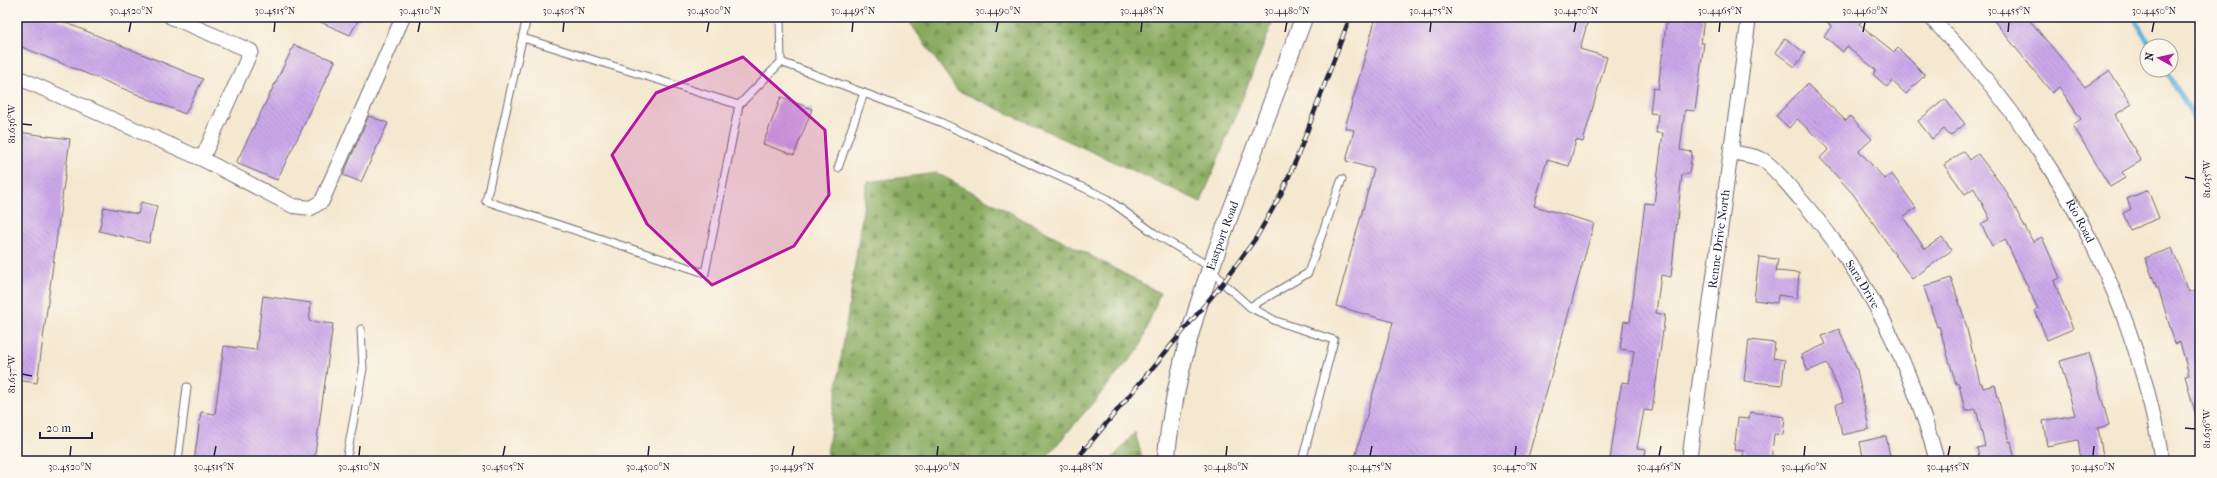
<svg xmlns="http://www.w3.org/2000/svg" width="2217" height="478" viewBox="0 0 2217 478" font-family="'IM FELL French Canon',serif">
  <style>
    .forest { fill: url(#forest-firs); stroke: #55664c }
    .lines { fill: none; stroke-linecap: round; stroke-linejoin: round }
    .stream { stroke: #60b3db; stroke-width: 5 }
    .building { fill: url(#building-back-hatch) }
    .service-casing { stroke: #6c676f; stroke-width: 9 }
    .minor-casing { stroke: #6c676f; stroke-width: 16 }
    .tertiary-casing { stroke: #6c676f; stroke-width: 19 }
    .service { stroke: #fff; stroke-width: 7 }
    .minor { stroke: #fff; stroke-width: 14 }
    .tertiary { stroke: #fff; stroke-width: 17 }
    .rail-casing { stroke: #22223b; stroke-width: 4.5 }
    .rail { stroke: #fbf7ec; stroke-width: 3; stroke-dasharray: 9; stroke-linecap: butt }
    .marked { fill: #b5179e; fill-opacity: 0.2; stroke: #b5179e; stroke-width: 3; stroke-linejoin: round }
    .ticks { fill: none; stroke: #22223b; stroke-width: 1.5 }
    .labels { text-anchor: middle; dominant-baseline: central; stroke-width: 3; stroke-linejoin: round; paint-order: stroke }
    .street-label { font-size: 12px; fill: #22223b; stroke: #fbf7ec }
    .neatline { fill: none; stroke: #22223b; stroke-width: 1.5 }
    .ticks-label { font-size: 10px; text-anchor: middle; fill: #22223b }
  </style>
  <defs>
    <pattern id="forest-firs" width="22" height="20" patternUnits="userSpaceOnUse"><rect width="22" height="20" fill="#88aa5e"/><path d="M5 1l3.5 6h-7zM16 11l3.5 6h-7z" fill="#6f8a4f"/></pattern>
    <pattern id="building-back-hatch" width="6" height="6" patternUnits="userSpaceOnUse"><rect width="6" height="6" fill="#cba7e9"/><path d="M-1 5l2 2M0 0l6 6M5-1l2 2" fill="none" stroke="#ae8fc9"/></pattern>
  </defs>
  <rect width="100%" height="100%" fill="#fbf7ec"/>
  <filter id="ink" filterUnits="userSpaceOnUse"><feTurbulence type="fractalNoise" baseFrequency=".025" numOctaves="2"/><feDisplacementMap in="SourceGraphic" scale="8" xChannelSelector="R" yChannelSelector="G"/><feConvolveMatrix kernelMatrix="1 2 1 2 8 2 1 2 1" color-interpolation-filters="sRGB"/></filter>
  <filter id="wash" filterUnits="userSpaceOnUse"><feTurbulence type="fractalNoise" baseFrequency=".012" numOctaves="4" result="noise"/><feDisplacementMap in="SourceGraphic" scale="16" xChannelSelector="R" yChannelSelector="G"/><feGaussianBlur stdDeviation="0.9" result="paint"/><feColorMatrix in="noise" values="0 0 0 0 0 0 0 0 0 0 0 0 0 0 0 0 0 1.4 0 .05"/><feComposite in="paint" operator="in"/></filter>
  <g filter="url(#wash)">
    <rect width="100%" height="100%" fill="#f5e8d0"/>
    <g class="forest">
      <polygon points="906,17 1275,17 1201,202 957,90"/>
      <polygon points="937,173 1160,293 1139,349 1043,461 826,461 867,182"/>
      <polygon points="1135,432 1143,461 1110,461"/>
    </g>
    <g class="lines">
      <g class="stream">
        <polyline points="2133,17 2151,46"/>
        <polyline points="2166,70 2200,128"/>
      </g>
    </g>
    <g id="blocks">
      <g class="building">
        <polygon points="17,17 52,17 203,79 185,114 17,45"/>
        <polygon points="309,17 360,17 350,35"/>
        <polygon points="1376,17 1397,17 1422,24 1424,17 1589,17 1580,49 1607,57 1583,142 1576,140 1569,166 1547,160 1534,206 1594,223 1527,461 1354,461 1393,322 1336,306 1374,169 1346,161 1354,130 1345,128"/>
        <polygon points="1667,17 1704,17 1701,43 1704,43 1695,111 1685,110 1680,150 1692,152 1689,174 1682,174 1671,277 1661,275 1656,313 1665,315 1658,368 1652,411 1644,410 1637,448 1646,449 1644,461 1617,461 1610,460 1619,398 1622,382 1629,383 1634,351 1620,349 1624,321 1630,322 1645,203 1654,204 1663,133 1656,133 1658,114 1650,113 1653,88 1658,89"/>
        <polygon points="1820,17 1865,17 1859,24 1894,52 1898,48 1925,75 1906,94 1892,81 1887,87 1873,74 1876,70 1847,46 1843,52 1824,36 1832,27"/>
        <polygon points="1991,17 2027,17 2085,87 2109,71 2132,104 2115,115 2141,161 2122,172 2125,178 2110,187 2073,125 2081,119 2059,87 2052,93"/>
        <polygon points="1785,38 1805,53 1795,67 1775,52"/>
        <polygon points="294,45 335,61 277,180 236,163"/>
        <polygon points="1807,84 1846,121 1850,116 1872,139 1859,151 1885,179 1892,174 1916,208 1903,217 1925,249 1942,237 1952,250 1912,279 1853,194 1820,158 1829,149 1797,119 1789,128 1776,116"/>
        <polygon points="781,97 812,109 794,155 763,144"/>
        <polygon points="1945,99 1965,124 1950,136 1944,129 1932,139 1918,121"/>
        <polygon points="369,116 388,123 361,182 343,175"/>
        <polygon points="17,132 70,139 37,383 17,380"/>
        <polygon points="1964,151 1970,160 1978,154 2006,191 2033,242 2042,237 2060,278 2054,281 2073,329 2047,340 2035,310 2038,309 2005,239 1992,246 1981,224 1990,219 1974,188 1965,194 1944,165"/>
        <polygon points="2148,190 2159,218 2130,230 2123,213 2131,209 2127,199"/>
        <polygon points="141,202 157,206 149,243 99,231 104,207 138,214"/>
        <polygon points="2172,248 2189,292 2195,290 2200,306 2200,415 2196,416 2185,376 2189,375 2180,342 2175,344 2158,287 2157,288 2145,258"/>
        <polygon points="1759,257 1778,259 1776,271 1799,273 1797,298 1778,295 1777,303 1754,300"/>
        <polygon points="1951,278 1964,317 1980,383 1982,383 1983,388 1995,385 2009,442 2011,441 2015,461 1980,461 1977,448 1985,446 1976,409 1965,411 1959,384 1956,384 1939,326 1937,327 1924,287"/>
        <polygon points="263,296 311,303 309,321 333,324 314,461 194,461 201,412 215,414 224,346 256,350"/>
        <polygon points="1839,329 1857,370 1869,429 1842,435 1836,404 1844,402 1827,363 1808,371 1801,355 1826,344 1822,336"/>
        <polygon points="1749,340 1775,343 1773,358 1785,360 1782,385 1744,381"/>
        <polygon points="2089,353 2109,425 2098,428 2104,461 2081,461 2078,440 2047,446 2043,421 2075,415 2060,361"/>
        <polygon points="1750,412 1785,417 1783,435 1774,434 1771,461 1742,461 1744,451 1734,450 1738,418 1749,419"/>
        <polygon points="1886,436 1891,461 1864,461 1860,442"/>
      </g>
    </g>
  </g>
  <g filter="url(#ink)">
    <use href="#blocks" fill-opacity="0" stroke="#6c676f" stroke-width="1"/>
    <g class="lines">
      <defs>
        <g id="service">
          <polyline points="527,17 486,201 705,273 739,105 781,62 780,18 776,17"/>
          <polyline points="523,38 739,105"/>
          <polyline points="781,62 864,93"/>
          <polyline points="838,168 864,93 940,122 1106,198 1154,233 1210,267 1223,283 1250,307 1276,321 1334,340 1302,461"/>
          <polyline points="1250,307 1308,273 1342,179"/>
          <polyline points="178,461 187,387"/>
          <polyline points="346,461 363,369 361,329"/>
        </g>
        <g id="minor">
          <path id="s1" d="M1930 17C2049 138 2135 292 2162 461"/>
          <polyline points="17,77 202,159 251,51 171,17"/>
          <path id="s2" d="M1731 152C1740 154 1752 155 1761 159 1772 164 1792 190 1801 200 1870 279 1909 360 1937 461"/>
          <polyline points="202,159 293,206 311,208 322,201 403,17"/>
          <path id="s3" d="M1689 461 1749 17"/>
        </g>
        <g id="tertiary">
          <path id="s4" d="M1166 461C1174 368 1205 280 1238 193 1260 134 1282 76 1304 17"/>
        </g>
      </defs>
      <use href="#service" class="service-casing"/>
      <use href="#minor" class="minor-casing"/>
      <use href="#tertiary" class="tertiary-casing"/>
      <use href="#service" class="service"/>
      <use href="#minor" class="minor"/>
      <use href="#tertiary" class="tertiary"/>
      <defs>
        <polyline id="rail" points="1075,461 1223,283 1256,238 1280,196 1297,158 1350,17"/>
      </defs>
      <use href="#rail" class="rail-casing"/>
      <use href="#rail" class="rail"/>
    </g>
  </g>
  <path class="marked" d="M743 57 825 130 829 195 794 246 712 285 647 224 612 155 656 93Z"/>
  <path class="ticks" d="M129 32 131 22M274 32 275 22M418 32 420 22M563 32 564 22M707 32 709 22M852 32 853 22M996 32 998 22M1141 32 1142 22M1285 32 1287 22M1430 32 1431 22M1574 32 1576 22M1719 32 1720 22M1863 32 1865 22M2008 32 2009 22M2152 32 2154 22M22 124 32 125M2185 177 2195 179M22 374 32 376M2185 428 2195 429M70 456 71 446M214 456 216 446M359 456 360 446M503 456 505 446M648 456 649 446M792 456 794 446M937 456 938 446M1081 456 1083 446M1226 456 1227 446M1370 456 1372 446M1515 456 1516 446M1659 456 1661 446M1804 456 1805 446M1948 456 1950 446M2093 456 2094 446"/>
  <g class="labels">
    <g class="street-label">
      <text stroke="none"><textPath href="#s1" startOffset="254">Rio Road</textPath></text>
      <text stroke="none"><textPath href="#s4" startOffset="233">Eastport Road</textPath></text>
      <text stroke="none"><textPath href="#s3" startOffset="224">Renne Drive North</textPath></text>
      <text stroke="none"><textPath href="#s2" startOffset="193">Sara Drive</textPath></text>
    </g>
  </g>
  <rect width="2217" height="478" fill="none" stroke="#fbf7ec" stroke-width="44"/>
  <g transform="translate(2159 58) rotate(278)"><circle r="19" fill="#fbf7ec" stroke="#a4a2a5"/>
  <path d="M0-3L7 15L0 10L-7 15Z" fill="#b5179e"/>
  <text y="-6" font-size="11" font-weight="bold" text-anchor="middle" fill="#22223b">N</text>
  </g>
  <path d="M40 432v6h52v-6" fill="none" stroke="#22223b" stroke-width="2"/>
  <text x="46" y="432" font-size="12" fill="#22223b" stroke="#fbf7ec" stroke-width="3" paint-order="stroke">20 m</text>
  <rect x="22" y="22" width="2173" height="434" class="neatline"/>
  <g class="ticks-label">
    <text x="131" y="14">30.4520°N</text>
    <text x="275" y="14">30.4515°N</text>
    <text x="420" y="14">30.4510°N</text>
    <text x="564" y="14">30.4505°N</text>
    <text x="709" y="14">30.4500°N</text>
    <text x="853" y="14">30.4495°N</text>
    <text x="998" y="14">30.4490°N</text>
    <text x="1142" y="14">30.4485°N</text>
    <text x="1287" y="14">30.4480°N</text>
    <text x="1431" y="14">30.4475°N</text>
    <text x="1576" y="14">30.4470°N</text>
    <text x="1720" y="14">30.4465°N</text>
    <text x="1865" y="14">30.4460°N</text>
    <text x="2009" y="14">30.4455°N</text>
    <text x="2154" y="14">30.4450°N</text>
    <text transform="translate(11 124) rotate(-90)" y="4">81.636°W</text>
    <text transform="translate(2206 179) rotate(-90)" y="4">81.635°W</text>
    <text transform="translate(11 374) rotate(-90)" y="4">81.637°W</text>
    <text transform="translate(2206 429) rotate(-90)" y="4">81.636°W</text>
    <text x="70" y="470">30.4520°N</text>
    <text x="214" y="470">30.4515°N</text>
    <text x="359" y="470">30.4510°N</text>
    <text x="503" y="470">30.4505°N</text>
    <text x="648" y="470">30.4500°N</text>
    <text x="792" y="470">30.4495°N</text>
    <text x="937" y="470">30.4490°N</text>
    <text x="1081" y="470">30.4485°N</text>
    <text x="1226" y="470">30.4480°N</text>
    <text x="1370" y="470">30.4475°N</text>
    <text x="1515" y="470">30.4470°N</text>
    <text x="1659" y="470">30.4465°N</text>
    <text x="1804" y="470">30.4460°N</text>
    <text x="1948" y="470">30.4455°N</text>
    <text x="2093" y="470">30.4450°N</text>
  </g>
</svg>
